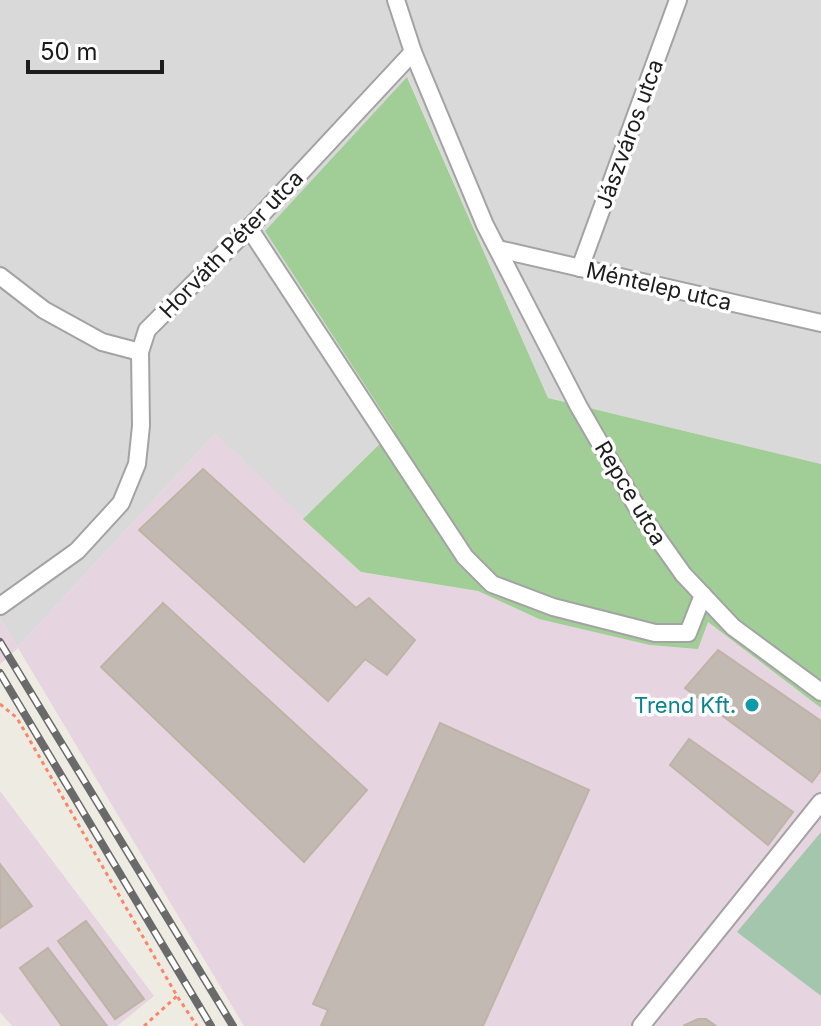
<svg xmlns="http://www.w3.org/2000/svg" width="821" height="1026" viewBox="0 0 821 1026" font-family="Inter,sans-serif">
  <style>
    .residential { fill: #dad9d9 }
    .industrial { fill: #e7d4e1 }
    .forest { fill: #a1cd97 }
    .cemetery { fill: #a3c6ac }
    .building { fill: #c2bab2; stroke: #bfb3a5; stroke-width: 2 }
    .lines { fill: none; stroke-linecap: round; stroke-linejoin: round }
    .minor-casing { stroke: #a3a3a3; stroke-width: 20 }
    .path { stroke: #f88669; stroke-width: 3; stroke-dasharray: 4 4; stroke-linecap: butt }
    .minor { stroke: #fff; stroke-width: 16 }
    .rail-casing { stroke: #6a6a6a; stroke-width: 8 }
    .rail { stroke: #fff; stroke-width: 5; stroke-dasharray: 15; stroke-linecap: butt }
    .culture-dot { fill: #0f9aa8; stroke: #fff; stroke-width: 3 }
    .labels { text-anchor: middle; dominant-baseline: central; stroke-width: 7; stroke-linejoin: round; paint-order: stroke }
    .street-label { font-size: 22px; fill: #1c1c1c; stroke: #fff }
    .culture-label { font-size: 22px; fill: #0d838f; stroke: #fff; text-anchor: end }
  </style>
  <rect width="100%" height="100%" fill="#eeebe2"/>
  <polygon class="residential" points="0,0 821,0 821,464 548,398 408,78 265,231 394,430 303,519 215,434 18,647 0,618"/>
  <g class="industrial">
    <polygon points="215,434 361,572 478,591 539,619 707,621 821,708 821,832 738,932 821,996 821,1026 244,1026 18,648 0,664 0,618 18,647"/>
    <polygon points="0,791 154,996 117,1026 12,1026 0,1012"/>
  </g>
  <polygon class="forest" points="407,77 548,398 821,464 821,708 708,622 698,649 650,645 539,619 478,591 361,572 303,519 394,430 265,231"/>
  <polygon class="cemetery" points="821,832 821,996 737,932"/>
  <g class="building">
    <polygon points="203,469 356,608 369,598 415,640 387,675 365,659 328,701 139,530"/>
    <polygon points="163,603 367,790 304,862 101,667"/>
    <polygon points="718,650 821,721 821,770 812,782 685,688"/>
    <polygon points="440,723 589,790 483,1026 321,1026 328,1010 313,1004"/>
    <polygon points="689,739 793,812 768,845 670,765"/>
    <polygon points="0,864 32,906 0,928"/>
    <polygon points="86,921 144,999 115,1019 58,941"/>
    <polygon points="48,948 107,1026 62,1026 20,968"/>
    <polygon points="698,1019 706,1019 716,1026 683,1026"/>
  </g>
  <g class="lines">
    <defs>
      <g id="minor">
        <polyline points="396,0 413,52 485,225 579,407 642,516 683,574 733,627 821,692"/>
        <polyline points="249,228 465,557 492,584 553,607 655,633 688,633 703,595"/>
        <polyline points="498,249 821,323"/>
        <polyline points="580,268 678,0"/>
        <polyline points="0,276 44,310 102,342 140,352"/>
        <polyline points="0,606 77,551 121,503 137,464 141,426 140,352 147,330 249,228 413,52"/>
        <polyline points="641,1026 821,802"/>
      </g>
    </defs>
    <use href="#minor" class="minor-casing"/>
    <g class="path">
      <polyline points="0,704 17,718 177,996 197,1026"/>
      <polyline points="144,1026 177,996"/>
    </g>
    <use href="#minor" class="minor"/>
    <defs>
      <g id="rail">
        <polyline points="0,642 233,1026"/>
        <polyline points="0,673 211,1026"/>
      </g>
    </defs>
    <use href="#rail" class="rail-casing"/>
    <use href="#rail" class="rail"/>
  </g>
  <circle class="culture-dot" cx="752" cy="705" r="8"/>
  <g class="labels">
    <g class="street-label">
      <text transform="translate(629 134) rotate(-70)">Jászváros utca</text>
      <text transform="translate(231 244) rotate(-46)">Horváth Péter utca</text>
      <text transform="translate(659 286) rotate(13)">Méntelep utca</text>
      <text transform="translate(631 493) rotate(59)">Repce utca</text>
    </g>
    <g class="culture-label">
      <text x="736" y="705">Trend Kft.</text>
    </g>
  </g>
  <path d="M28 60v12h134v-12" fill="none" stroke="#1c1c1c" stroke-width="4"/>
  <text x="40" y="60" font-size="24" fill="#1c1c1c" stroke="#ffffff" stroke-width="6" paint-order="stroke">50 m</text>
</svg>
